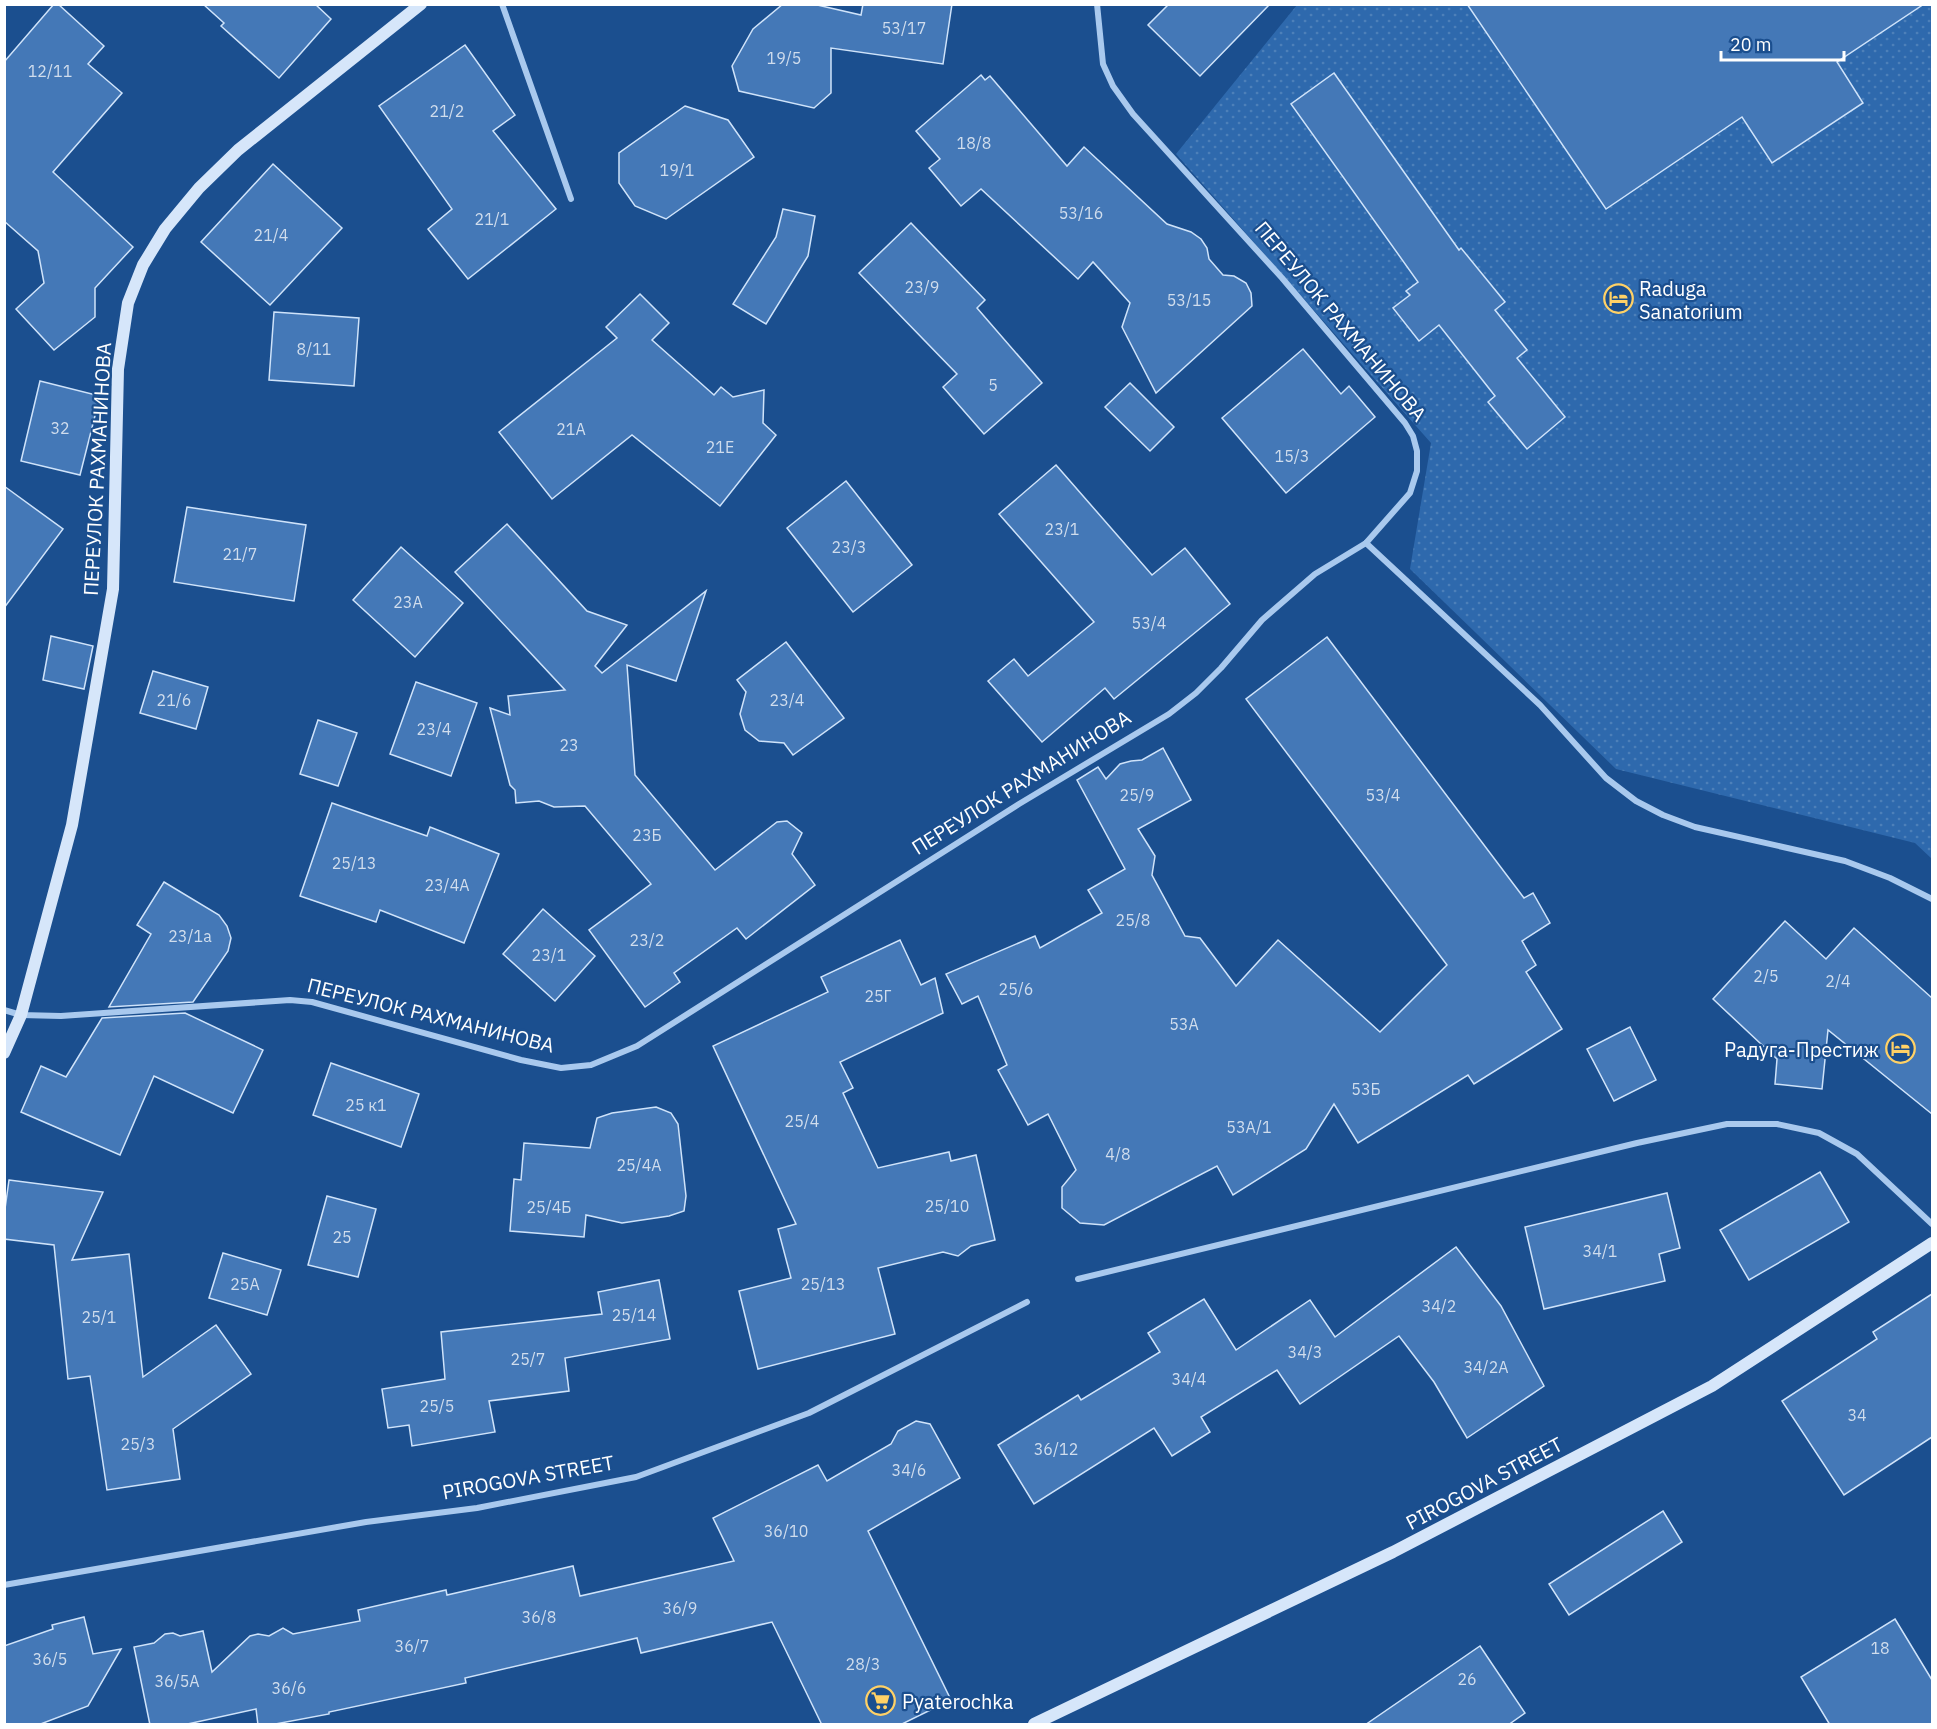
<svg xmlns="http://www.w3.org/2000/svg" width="1937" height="1729" viewBox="0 0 1937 1729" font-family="'IBM Plex Sans',sans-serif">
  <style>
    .park { fill: url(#park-dots) }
    .building { fill: #4478b7; stroke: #cfe3fa; stroke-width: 1.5 }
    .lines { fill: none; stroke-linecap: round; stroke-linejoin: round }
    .street { stroke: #a9c9ee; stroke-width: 6 }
    .secondary { stroke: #d6e6fa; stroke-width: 12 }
    .labels { text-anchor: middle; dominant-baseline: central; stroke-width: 4.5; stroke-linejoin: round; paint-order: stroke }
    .number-label { font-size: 16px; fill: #d0dded }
    .poi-label { font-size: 20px; fill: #fff; stroke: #1b4f8f; text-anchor: start }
    .street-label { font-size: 20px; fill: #fff; stroke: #1b4f8f }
  </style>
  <defs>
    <pattern id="park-dots" width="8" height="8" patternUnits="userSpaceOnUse" patternTransform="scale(1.5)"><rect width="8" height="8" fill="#2e69ad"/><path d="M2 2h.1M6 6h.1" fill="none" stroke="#4d80b9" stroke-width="1.8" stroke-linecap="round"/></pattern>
  </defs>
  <rect width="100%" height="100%" fill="#1b4f8f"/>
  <polygon class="park" points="1297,5 1932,5 1932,859 1915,843 1616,769 1410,569 1431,443 1176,154"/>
  <g class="building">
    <polygon points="54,4 58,4 104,46 88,64 122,93 53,172 133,247 95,288 95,317 54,350 16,309 44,283 38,251 4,221 4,62"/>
    <polygon points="203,4 315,4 331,19 279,78 221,26 224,23"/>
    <polygon points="783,4 813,4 861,15 863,4 952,4 943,64 831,48 831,93 814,108 739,91 732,66 753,29"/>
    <polygon points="1169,4 1270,4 1200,76 1148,25"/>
    <polygon points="1467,4 1924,4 1837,62 1863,103 1772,163 1742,117 1606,209"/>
    <polygon points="465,45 515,115 493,131 556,209 468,279 428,229 452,209 379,106"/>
    <polygon points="1334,73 1459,250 1461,248 1505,302 1495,310 1527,350 1517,358 1565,417 1527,449 1488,402 1495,396 1439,325 1419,341 1393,308 1410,295 1406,291 1418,282 1291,104"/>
    <polygon points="981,75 985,80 990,76 1067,166 1084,147 1167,224 1191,232 1201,239 1207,248 1209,259 1223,275 1234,276 1246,283 1251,293 1252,306 1156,393 1122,327 1130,303 1093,262 1078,279 981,189 961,206 929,168 940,159 916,131"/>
    <polygon points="685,106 728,120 754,157 666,219 635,206 619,183 619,153"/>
    <polygon points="273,164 342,228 270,305 201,242"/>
    <polygon points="783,209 815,216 808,256 766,324 733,304 776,237"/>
    <polygon points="911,223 985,300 977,308 1042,383 984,434 943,387 957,374 859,273"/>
    <polygon points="640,294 669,323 652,340 714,395 721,387 733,397 764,390 763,423 776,435 720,506 632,435 552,499 499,432 617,338 606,327"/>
    <polygon points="274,312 359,318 354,386 269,380"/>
    <polygon points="1303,349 1341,394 1349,386 1375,417 1286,493 1222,418"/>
    <polygon points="40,381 100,396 80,475 21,461"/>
    <polygon points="1130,383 1174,427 1150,451 1105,407"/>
    <polygon points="1056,465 1152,575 1185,548 1230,604 1114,699 1105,688 1042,742 988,681 1014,659 1028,676 1094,622 999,514"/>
    <polygon points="846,481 912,565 853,612 787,528"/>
    <polygon points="4,486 63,529 4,608"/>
    <polygon points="187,507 306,525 294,601 174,582"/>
    <polygon points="507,524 587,611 627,625 595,666 602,673 706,591 676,681 627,665 635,775 715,870 777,822 787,821 802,833 792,854 815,885 746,939 737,928 674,973 680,982 645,1007 589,930 651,884 585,806 554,807 539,801 516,803 515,790 510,785 490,708 510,715 508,696 565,690 455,572"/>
    <polygon points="401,547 463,603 415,657 353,600"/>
    <polygon points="51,636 93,646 84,689 43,680"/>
    <polygon points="1327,637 1524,898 1533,893 1550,923 1522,941 1536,965 1526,972 1562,1029 1474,1084 1468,1075 1358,1143 1334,1104 1306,1149 1233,1195 1217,1166 1104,1225 1080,1223 1062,1208 1062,1187 1076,1170 1048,1114 1028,1125 998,1070 1007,1065 978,996 962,1004 946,974 1035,936 1040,948 1102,913 1088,890 1125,869 1077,780 1098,767 1106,779 1120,764 1131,761 1142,760 1163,748 1191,800 1138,829 1155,856 1152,875 1185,936 1200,938 1236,986 1278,940 1380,1032 1447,965 1246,699"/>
    <polygon points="786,642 844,718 793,755 784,743 759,741 745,730 740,714 746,692 737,680"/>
    <polygon points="153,671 208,687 196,729 140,713"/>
    <polygon points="416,682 477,703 451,776 390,754"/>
    <polygon points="318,720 357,733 338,786 300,774"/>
    <polygon points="332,803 427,836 430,827 499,854 464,943 380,910 376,922 300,896"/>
    <polygon points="164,882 219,915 227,926 231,938 228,951 193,1002 109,1007 151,934 137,925"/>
    <polygon points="543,909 595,956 555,1001 503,954"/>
    <polygon points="1785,921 1826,959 1854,928 1932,998 1932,1114 1828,1030 1822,1089 1775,1084 1777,1059 1713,999"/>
    <polygon points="900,940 921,985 935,978 943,1013 840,1062 853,1088 843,1093 878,1168 949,1152 951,1161 976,1155 995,1240 971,1246 958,1256 943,1252 878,1268 895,1334 758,1369 739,1291 791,1278 778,1229 796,1224 713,1046 828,992 821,977"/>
    <polygon points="185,1013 263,1050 233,1113 154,1076 120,1155 21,1112 41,1066 66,1077 102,1018"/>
    <polygon points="1630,1027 1656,1080 1614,1101 1587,1049"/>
    <polygon points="331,1063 419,1094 401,1147 313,1115"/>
    <polygon points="656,1107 671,1113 678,1124 686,1196 684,1211 669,1216 622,1223 586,1215 584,1237 510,1231 514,1179 521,1180 524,1143 590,1148 597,1118 612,1113"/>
    <polygon points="1820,1172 1849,1222 1749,1280 1720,1230"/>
    <polygon points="9,1180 103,1192 72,1260 129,1254 143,1377 216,1325 251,1374 173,1429 180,1479 107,1490 90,1376 68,1379 54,1245 4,1239 4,1216"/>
    <polygon points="1667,1193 1680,1248 1659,1254 1665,1281 1544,1309 1525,1227"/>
    <polygon points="327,1196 376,1209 358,1277 308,1265"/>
    <polygon points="1456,1247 1501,1306 1544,1386 1467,1438 1434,1382 1399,1336 1300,1404 1277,1370 1201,1417 1210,1432 1172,1456 1154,1428 1034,1504 998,1445 1078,1395 1081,1400 1160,1352 1148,1333 1204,1299 1236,1350 1310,1300 1335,1337"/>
    <polygon points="223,1253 281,1270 267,1315 209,1298"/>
    <polygon points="659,1280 670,1339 565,1358 569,1391 489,1401 495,1432 412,1446 409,1425 388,1428 382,1389 445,1379 441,1332 602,1314 598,1292"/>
    <polygon points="1932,1294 1932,1437 1844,1495 1782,1401 1877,1339 1873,1332"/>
    <polygon points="916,1421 930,1424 960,1478 868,1531 951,1700 900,1725 822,1725 772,1622 641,1653 637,1638 465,1678 466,1683 329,1712 329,1714 270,1725 258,1725 256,1709 183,1725 150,1725 134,1647 154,1643 165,1634 173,1633 180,1636 203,1631 212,1672 250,1636 258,1634 269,1636 283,1628 293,1634 360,1621 358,1610 446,1590 447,1595 573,1566 580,1596 734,1561 713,1518 818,1465 827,1481 891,1444 898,1431"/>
    <polygon points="1663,1511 1682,1542 1569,1615 1549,1584"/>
    <polygon points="84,1617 93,1654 121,1649 88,1706 38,1725 4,1725 4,1646 53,1629 52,1625"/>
    <polygon points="1895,1619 1932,1680 1932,1725 1830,1725 1801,1677"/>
    <polygon points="1480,1646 1525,1713 1508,1725 1365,1725"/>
  </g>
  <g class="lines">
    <g class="street">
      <polyline points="502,4 571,199"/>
      <polyline points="1366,543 1540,705 1606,778 1636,801 1663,815 1695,827 1845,861 1890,878 1932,899"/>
      <polyline points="4,1010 21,1015 61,1016 290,1000 312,1002 521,1060 561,1068 591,1065 637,1046 1019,804 1169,714 1196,693 1221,668 1262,620 1315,574 1366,543 1410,493 1417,471 1417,451 1413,436 1405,423 1282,278 1133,114 1113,86 1103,64 1097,4"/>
      <polyline points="1078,1279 1637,1143 1727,1124 1777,1124 1819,1133 1857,1154 1932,1224"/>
      <polyline points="4,1585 366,1522 477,1508 636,1477 809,1413 1027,1302"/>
    </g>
    <g class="secondary">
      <polyline points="4,1053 21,1015 72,825 113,589 118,369 128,303 143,265 165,229 199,188 238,150 421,4"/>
      <polyline points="1034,1724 1393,1552 1712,1386 1932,1243"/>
    </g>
  </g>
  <defs>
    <symbol id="hotel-ring" viewBox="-11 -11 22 22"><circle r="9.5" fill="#1b4f8f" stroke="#ffd166" stroke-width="1.5"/><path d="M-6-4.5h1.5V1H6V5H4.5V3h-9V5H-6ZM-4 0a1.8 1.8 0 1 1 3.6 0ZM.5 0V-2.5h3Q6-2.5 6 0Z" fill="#ffd166"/></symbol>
    <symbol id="supermarket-ring" viewBox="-11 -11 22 22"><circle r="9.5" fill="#1b4f8f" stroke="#ffd166" stroke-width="1.5"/><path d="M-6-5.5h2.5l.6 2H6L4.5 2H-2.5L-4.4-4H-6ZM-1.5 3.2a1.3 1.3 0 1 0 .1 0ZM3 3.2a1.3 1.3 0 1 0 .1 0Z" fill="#ffd166"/></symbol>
  </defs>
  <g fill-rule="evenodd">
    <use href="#hotel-ring" x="1602" y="282" width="33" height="33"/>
    <use href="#hotel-ring" x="1884" y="1032" width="33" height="33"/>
    <use href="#supermarket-ring" x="864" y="1684" width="33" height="33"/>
  </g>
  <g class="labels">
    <g class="number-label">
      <text x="904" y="28">53/17</text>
      <text x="784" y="58">19/5</text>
      <text x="50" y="71">12/11</text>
      <text x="447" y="111">21/2</text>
      <text x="974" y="143">18/8</text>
      <text x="677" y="170">19/1</text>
      <text x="1081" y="213">53/16</text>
      <text x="492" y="219">21/1</text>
      <text x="271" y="235">21/4</text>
      <text x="922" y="287">23/9</text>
      <text x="1189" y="300">53/15</text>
      <text x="314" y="349">8/11</text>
      <text x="993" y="385">5</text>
      <text x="60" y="428">32</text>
      <text x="571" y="429">21А</text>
      <text x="720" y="447">21Е</text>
      <text x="1292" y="456">15/3</text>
      <text x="1062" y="529">23/1</text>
      <text x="849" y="547">23/3</text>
      <text x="240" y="554">21/7</text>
      <text x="408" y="602">23А</text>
      <text x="1149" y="623">53/4</text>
      <text x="174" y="700">21/6</text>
      <text x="787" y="700">23/4</text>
      <text x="434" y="729">23/4</text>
      <text x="569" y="745">23</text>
      <text x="1137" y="795">25/9</text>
      <text x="1383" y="795">53/4</text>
      <text x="647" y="835">23Б</text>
      <text x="354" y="863">25/13</text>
      <text x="447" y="885">23/4А</text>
      <text x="1133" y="920">25/8</text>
      <text x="190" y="936">23/1а</text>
      <text x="647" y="940">23/2</text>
      <text x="549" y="955">23/1</text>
      <text x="1766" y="976">2/5</text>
      <text x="1838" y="981">2/4</text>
      <text x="1016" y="989">25/6</text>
      <text x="878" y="996">25Г</text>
      <text x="1184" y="1024">53А</text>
      <text x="1366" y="1089">53Б</text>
      <text x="366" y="1105">25 к1</text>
      <text x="802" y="1121">25/4</text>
      <text x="1249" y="1127">53А/1</text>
      <text x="1118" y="1154">4/8</text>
      <text x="639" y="1165">25/4А</text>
      <text x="947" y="1206">25/10</text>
      <text x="549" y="1207">25/4Б</text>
      <text x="342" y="1237">25</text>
      <text x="1600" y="1251">34/1</text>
      <text x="245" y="1284">25А</text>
      <text x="823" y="1284">25/13</text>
      <text x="1439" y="1306">34/2</text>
      <text x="634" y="1315">25/14</text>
      <text x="99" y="1317">25/1</text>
      <text x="1305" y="1352">34/3</text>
      <text x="528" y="1359">25/7</text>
      <text x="1486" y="1367">34/2А</text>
      <text x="1189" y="1379">34/4</text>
      <text x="437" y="1406">25/5</text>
      <text x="1857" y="1415">34</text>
      <text x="138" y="1444">25/3</text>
      <text x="1056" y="1449">36/12</text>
      <text x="909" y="1470">34/6</text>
      <text x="786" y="1531">36/10</text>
      <text x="680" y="1608">36/9</text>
      <text x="539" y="1617">36/8</text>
      <text x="412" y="1646">36/7</text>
      <text x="1880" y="1648">18</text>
      <text x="50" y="1659">36/5</text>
      <text x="863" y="1664">28/3</text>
      <text x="1467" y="1679">26</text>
      <text x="177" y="1681">36/5А</text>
      <text x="289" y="1688">36/6</text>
    </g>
    <g class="poi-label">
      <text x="1639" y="288">Raduga<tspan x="1639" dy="23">Sanatorium</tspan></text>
      <text x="1879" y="1049" text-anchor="end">Радуга-Престиж</text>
      <text x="902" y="1701">Pyaterochka</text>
    </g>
    <g class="street-label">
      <text transform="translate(1341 321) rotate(50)">ПЕРЕУЛОК РАХМАНИНОВА</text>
      <text transform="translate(97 469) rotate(-87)">ПЕРЕУЛОК РАХМАНИНОВА</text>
      <text transform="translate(1021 782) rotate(-32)">ПЕРЕУЛОК РАХМАНИНОВА</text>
      <text transform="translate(431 1015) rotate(14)">ПЕРЕУЛОК РАХМАНИНОВА</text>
      <text transform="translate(528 1477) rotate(-10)">PIROGOVA STREET</text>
      <text transform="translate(1484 1483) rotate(-28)">PIROGOVA STREET</text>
    </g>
  </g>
  <rect width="1937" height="1729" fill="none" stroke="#ffffff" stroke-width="12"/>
  <path d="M1721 51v9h123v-9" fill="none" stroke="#ffffff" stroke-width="3"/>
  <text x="1730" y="51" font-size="18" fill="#ffffff" stroke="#1b4f8f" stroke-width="4.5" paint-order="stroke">20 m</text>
</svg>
